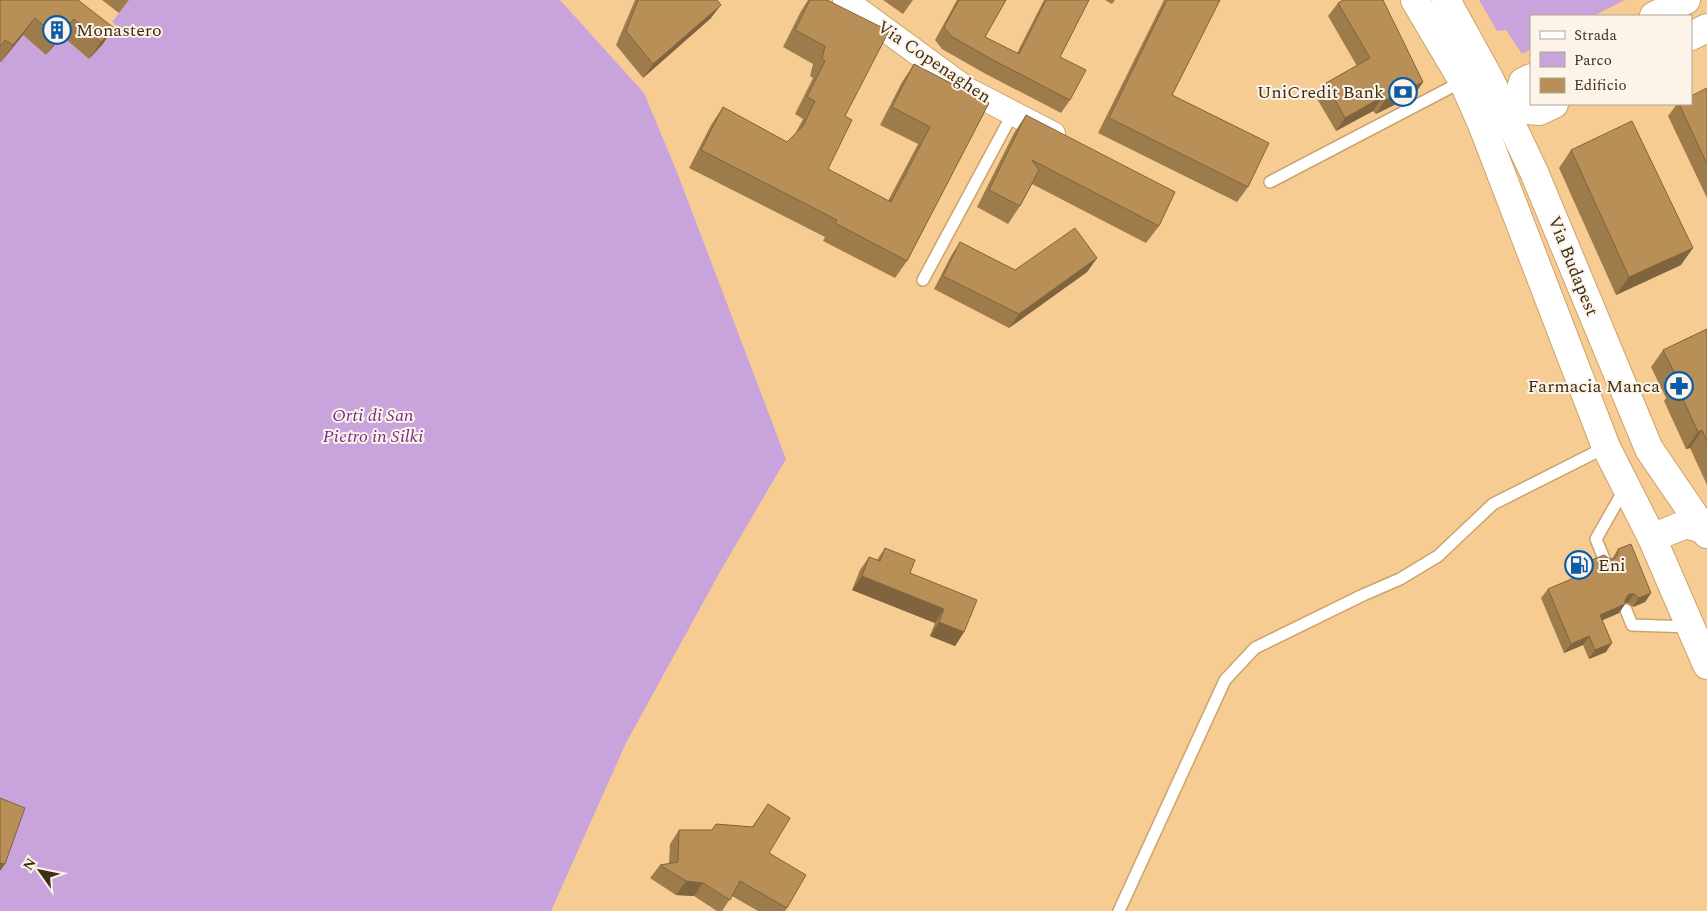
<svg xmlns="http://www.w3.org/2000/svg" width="1707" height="911" viewBox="0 0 1707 911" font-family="Spectral,serif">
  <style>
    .green { fill: #c9a4dc }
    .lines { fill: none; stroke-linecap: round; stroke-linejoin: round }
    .lane-casing { stroke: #cca36b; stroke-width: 14 }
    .street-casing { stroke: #cca36b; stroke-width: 26 }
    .secondary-casing { stroke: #cca36b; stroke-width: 30 }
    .lane { stroke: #fff; stroke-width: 11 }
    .street { stroke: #fff; stroke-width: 24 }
    .secondary { stroke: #fff; stroke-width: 28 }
    .wall { fill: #9d7b4b }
    .shaded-wall { fill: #80643d }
    .building { fill: #b78f57; stroke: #80643d }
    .labels { text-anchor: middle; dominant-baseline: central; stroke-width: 4; stroke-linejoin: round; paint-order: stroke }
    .poi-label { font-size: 18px; fill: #3f2e17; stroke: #fcf4e8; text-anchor: start }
    .street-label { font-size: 18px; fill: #3f2e17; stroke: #fcf4e8 }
    .park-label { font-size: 18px; font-style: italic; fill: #732d90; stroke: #fcf4e8 }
  </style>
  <rect width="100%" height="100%" fill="#f7cc93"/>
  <g class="green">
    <polygon points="129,0 560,0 644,93 677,172 786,459 721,570 626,743 551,911 0,911 0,62 23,35 46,55 62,36 89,59 118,26 112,22"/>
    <polygon points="1479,0 1625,0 1593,16 1531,16 1531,49 1522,54 1506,30 1497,31"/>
  </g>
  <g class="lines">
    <defs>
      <g id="lane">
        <polyline points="1270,182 1463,81"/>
        <polyline points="923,280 1013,113"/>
        <polyline points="1605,561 1596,539 1625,488"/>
        <polyline points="1626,610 1632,625 1690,627"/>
        <polyline points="1119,911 1225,680 1255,648 1363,595 1400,579 1438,556 1493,504 1606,447"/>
      </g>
      <polyline id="street" points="845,0 968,90 1053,134"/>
      <g id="secondary">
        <polyline points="1415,0 1463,81 1482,124 1606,447 1652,538 1707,665"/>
        <polyline points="1446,0 1489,78 1534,172 1649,449 1707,534"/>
        <polyline points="1654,16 1686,0"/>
        <polyline points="1691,36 1707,28"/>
        <polyline points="1515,109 1523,82 1531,78"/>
        <polyline points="1490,121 1515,109 1539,111 1554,104"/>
        <polyline points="1652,538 1686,524 1703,529"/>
      </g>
    </defs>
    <use href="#lane" class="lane-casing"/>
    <use href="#street" class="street-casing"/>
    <use href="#secondary" class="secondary-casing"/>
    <use href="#lane" class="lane"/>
    <use href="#street" class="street"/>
    <use href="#secondary" class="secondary"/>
  </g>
  <g class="wall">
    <polygon points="0,0 114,28 102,45 89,59 62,36 46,55 23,35 1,62 0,62"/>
    <polygon points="102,0 129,0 119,13"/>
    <polygon points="635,0 717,0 711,18 643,78 616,45"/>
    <polygon points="808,0 827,0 845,116 828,169 888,201 918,144 880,125 902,82 914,64 989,103 907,261 895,278 823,241 825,237 689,168 711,125 723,107 787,142 795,134 803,119 795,114 813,78 810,76 813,64 783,47 801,11"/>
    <polygon points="883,0 913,0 903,14"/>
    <polygon points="957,0 1006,0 985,37 1017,53 1044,0 1089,0 1060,57 1070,100 1061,113 984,73 942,49 935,40"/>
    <polygon points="1105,0 1115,0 1112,4"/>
    <polygon points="1164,0 1220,0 1172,95 1248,187 1237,202 1098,133"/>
    <polygon points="1338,3 1423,82 1414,95 1376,114 1373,111 1336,131 1316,97 1326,83 1357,66 1328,16"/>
    <polygon points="1707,88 1707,198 1668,116 1677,104 1691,104"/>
    <polygon points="1026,115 1159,226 1146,243 1032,184 1020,206 1008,224 977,207 1014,133"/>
    <polygon points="1571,150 1681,265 1616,295 1559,168"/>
    <polygon points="960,242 1015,270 1097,258 1087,272 1009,328 934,289 951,256"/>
    <polygon points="1707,329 1707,485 1690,448 1686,449 1664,401 1666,398 1651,367 1663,350"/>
    <polygon points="885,548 910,573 964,632 955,646 930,636 935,623 852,590 860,570 869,557 877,560"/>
    <polygon points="1618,549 1651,593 1645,602 1633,607 1628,603 1625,603 1625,604 1619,613 1602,620 1606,652 1589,659 1583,645 1564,653 1541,598 1548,589 1575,578 1573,574 1580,565 1612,559"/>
    <polygon points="768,804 769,853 787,908 785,911 758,911 732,896 722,911 717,911 694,896 676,895 650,878 660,865 669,864 670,844 679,830 712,830 716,824 752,827"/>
  </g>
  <g class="shaded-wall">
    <polygon points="721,5 711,18 643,78 653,64"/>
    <polygon points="35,18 23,35 1,62 13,45"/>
    <polygon points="74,19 62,36 46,55 58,38"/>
    <polygon points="114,28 102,45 89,59 101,42"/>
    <polygon points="1423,82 1414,95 1376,114 1385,100"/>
    <polygon points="1382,97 1373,111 1336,131 1345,118"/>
    <polygon points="1693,248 1681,265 1616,295 1629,277"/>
    <polygon points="1097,258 1087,272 1009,328 1019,314"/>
    <polygon points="1702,430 1690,448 1686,449 1698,432"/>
    <polygon points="862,576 944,609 935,623 852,590"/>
    <polygon points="1651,593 1645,602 1633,607 1639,598"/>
    <polygon points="1629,594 1634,594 1628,603 1623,603 1625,604 1619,613 1594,624 1600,615"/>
    <polygon points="939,622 964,632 955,646 930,636"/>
    <polygon points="1589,636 1583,645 1564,653 1571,644"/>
    <polygon points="1612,643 1606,652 1589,659 1595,650"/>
    <polygon points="0,863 5,864 0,871"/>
    <polygon points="686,881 703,883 694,896 676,895"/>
  </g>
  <g class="building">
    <polygon points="0,0 78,0 114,28 101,42 74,19 58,38 35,18 13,45 5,40 0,47"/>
    <polygon points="638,0 717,0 721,5 653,64 626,31"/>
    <polygon points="810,0 827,0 889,31 845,116 852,120 828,169 891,202 930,127 892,107 914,64 989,103 907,261 835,223 837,220 701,150 723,107 787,142 803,126 815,101 807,97 825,61 822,59 825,46 795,30"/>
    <polygon points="959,0 1006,0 985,37 1019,54 1046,0 1089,0 1060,57 1086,70 1070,100 993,60 951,36 944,27"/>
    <polygon points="1167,0 1220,0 1172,95 1269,143 1248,187 1109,118"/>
    <polygon points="1343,0 1383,0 1423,82 1385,100 1382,97 1345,118 1326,83 1370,58 1338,3"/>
    <polygon points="1707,88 1707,164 1679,104 1691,104 1691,96"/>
    <polygon points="1026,115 1175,192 1159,226 1032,160 1039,170 1020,206 989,190"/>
    <polygon points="1632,121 1693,248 1629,277 1571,150"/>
    <polygon points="1075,228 1097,258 1019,314 943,276 960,242 1015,270"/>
    <polygon points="1707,329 1707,441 1702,430 1698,432 1676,384 1679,382 1663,350"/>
    <polygon points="1631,544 1651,593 1639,598 1634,594 1629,594 1625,600 1625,604 1600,615 1612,643 1595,650 1589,636 1571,644 1548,589 1583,574 1580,565 1604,555 1610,559 1614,559 1618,554 1618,549"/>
    <polygon points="885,548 915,560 910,573 977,600 964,632 939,622 944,609 862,576 869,557 880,561"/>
    <polygon points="0,798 25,808 5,864 0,863"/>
    <polygon points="768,804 790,818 769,853 806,875 787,908 740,881 730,900 703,883 686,881 660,865 678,862 679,830 712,830 716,824 753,827"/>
  </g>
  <defs>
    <symbol id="building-ring" viewBox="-11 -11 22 22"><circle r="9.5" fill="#fcf4e8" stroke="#0c5ba9" stroke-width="1.5"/><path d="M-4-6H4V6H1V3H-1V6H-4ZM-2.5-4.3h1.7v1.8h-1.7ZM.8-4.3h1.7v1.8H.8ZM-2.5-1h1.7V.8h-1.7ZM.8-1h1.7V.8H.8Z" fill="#0c5ba9"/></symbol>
    <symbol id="bank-ring" viewBox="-11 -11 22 22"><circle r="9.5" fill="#fcf4e8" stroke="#0c5ba9" stroke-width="1.5"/><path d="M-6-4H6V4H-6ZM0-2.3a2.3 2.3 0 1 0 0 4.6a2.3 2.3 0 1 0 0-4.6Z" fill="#0c5ba9"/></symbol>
    <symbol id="pharmacy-ring" viewBox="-11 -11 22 22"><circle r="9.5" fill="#fcf4e8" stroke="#0c5ba9" stroke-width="1.5"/><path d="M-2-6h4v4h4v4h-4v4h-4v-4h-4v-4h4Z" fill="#0c5ba9"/></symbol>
    <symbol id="fuel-ring" viewBox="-11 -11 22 22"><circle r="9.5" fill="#fcf4e8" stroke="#0c5ba9" stroke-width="1.5"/><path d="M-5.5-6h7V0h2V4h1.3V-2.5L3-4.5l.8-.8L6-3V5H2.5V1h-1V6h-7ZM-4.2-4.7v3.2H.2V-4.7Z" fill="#0c5ba9"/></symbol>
  </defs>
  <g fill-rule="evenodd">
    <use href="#building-ring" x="41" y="14" width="32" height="32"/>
    <use href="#bank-ring" x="1387" y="76" width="32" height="32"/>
    <use href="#pharmacy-ring" x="1663" y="370" width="32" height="32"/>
    <use href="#fuel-ring" x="1563" y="549" width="32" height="32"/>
  </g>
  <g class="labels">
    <g class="poi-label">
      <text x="76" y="30">Monastero</text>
      <text x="1384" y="92" text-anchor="end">UniCredit Bank</text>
      <text x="1660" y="386" text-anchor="end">Farmacia Manca</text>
      <text x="1598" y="565">Eni</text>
    </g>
    <g class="street-label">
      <text transform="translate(934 62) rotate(34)">Via Copenaghen</text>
      <text transform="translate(1573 266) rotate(68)">Via Budapest</text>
    </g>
    <g class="park-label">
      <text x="373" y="415">Orti di San<tspan x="373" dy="21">Pietro in Silki</tspan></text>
    </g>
  </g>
  <rect x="1530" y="15" width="162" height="90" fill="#fcf4e8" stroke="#b0a594"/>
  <rect x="1540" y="31" width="25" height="8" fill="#ffffff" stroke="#b0a594"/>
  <text x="1574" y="40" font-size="15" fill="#3f2e17">Strada</text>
  <rect x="1540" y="52" width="25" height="15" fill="#c9a4dc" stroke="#b0a594"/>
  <text x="1574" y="65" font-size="15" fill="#3f2e17">Parco</text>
  <rect x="1540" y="78" width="25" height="15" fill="#b78f57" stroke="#b0a594"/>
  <text x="1574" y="90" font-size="15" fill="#3f2e17">Edificio</text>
  <g transform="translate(40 871) rotate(303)" stroke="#fcf4e8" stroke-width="4" paint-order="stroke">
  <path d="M0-4L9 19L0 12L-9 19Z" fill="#3f2e17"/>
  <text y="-8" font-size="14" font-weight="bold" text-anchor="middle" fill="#3f2e17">N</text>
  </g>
</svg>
